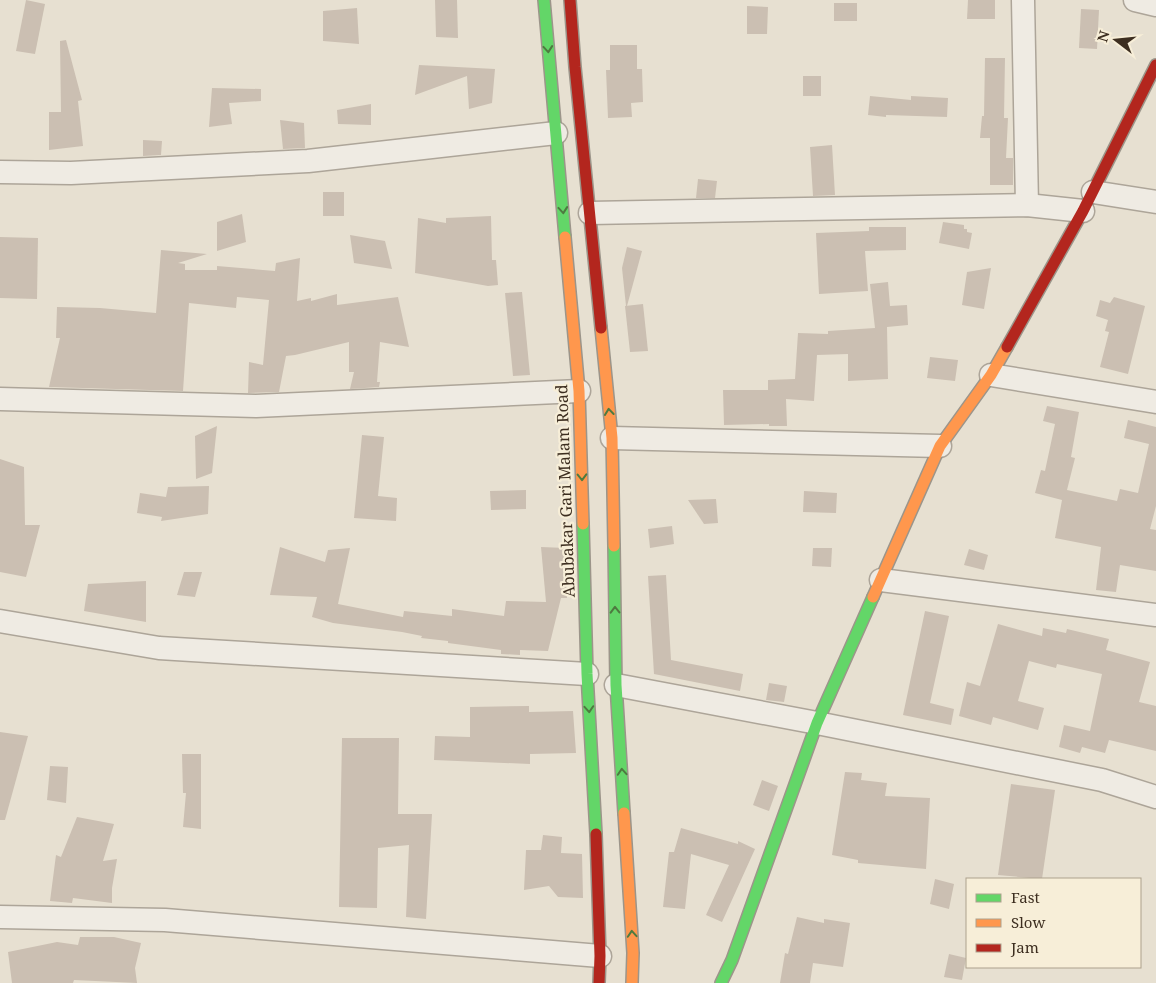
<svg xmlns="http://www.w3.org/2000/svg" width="1156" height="983" viewBox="0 0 1156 983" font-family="'Noto Serif',serif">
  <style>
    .building { fill: #cbbfb2 }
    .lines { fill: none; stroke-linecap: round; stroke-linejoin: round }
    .street-casing { stroke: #ada599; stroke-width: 25 }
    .fast-casing { stroke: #9c958a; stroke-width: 14 }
    .slow-casing { stroke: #9c958a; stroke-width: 14 }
    .jam-casing { stroke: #9c958a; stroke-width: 14 }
    .street { stroke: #efebe3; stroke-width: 22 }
    .fast { stroke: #63d668; stroke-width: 11 }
    .slow { stroke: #ff974d; stroke-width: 11 }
    .jam { stroke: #b3261e; stroke-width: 11 }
    .oneway { stroke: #4e7a40 }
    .labels { text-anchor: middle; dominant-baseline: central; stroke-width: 4.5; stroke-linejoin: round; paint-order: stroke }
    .street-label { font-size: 16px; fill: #3d2e20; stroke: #f7eed8 }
  </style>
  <rect width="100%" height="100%" fill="#e7e0d1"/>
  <g class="building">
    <polygon points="26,0 45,4 35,54 16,51"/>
    <polygon points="435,0 457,0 458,38 436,37"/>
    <polygon points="968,0 995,0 995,19 967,19"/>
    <rect x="834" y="3" width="23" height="18"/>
    <polygon points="747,6 768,7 767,34 747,34"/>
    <polygon points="357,8 359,44 323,41 323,11"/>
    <polygon points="1081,9 1099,10 1097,49 1079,48"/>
    <polygon points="66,40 82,100 78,101 83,146 49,150 49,112 61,112 60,41"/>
    <polygon points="610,45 637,45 637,69 642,69 643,102 631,103 632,117 608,118 606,70 610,70"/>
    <polygon points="985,58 1005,58 1004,118 1008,118 1006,158 1013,158 1013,185 990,185 990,138 980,138 982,116 984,116"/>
    <polygon points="419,65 495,69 492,103 469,109 467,76 415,95"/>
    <rect x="803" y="76" width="18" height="20"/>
    <polygon points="212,88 261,89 261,101 229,103 232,124 209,127"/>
    <polygon points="870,96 911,100 911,96 948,98 947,117 886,115 886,117 868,115"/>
    <polygon points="371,104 371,125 338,124 337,110"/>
    <polygon points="280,120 304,123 305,148 283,149"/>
    <polygon points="143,140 162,141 161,155 143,156"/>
    <polygon points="832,145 835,195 813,196 810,147"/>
    <polygon points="698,179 717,181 715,198 696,198"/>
    <rect x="323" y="192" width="21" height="24"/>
    <polygon points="242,214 246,242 217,251 217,222"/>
    <polygon points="491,216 492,260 496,260 498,285 488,286 415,273 418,218 446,223 446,218"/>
    <polygon points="943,222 964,225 964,229 967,229 967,232 972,233 969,249 939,243"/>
    <polygon points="869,227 906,227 906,250 865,251 868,291 819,294 816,233 869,231"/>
    <polygon points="350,235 385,241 392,269 354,263"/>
    <polygon points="0,237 38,238 37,299 0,298"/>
    <polygon points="627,247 642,251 627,306 626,306 622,268"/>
    <polygon points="161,250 207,254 178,263 185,264 185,270 217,270 217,266 275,271 276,263 300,258 297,301 311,298 311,301 337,294 337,305 398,297 409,347 380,342 377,382 380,382 379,387 350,389 354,372 349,372 349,342 295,355 286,356 279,392 248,393 249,362 263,365 269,300 237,297 236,308 189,303 183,391 49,387 60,338 56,338 57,307 100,308 156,313"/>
    <polygon points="991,268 984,309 962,305 967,272"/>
    <polygon points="888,282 890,306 907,305 908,325 887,327 888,379 848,381 848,354 817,355 814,401 786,399 787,426 769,426 769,424 724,425 723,390 768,390 768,380 795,379 798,333 828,334 828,331 875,328 870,284"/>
    <polygon points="522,292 530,375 513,376 505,293"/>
    <polygon points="1114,297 1145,306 1128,374 1100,367 1109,332 1105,331 1108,320 1096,316 1100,300 1110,303"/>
    <polygon points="643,304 648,351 630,352 625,306"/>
    <polygon points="930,357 958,360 955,381 927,378"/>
    <polygon points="1047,406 1079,412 1071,457 1075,458 1067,490 1117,501 1120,489 1138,493 1149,444 1124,438 1128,420 1156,427 1156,506 1150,529 1156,530 1156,571 1120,565 1116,592 1096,590 1101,547 1055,538 1062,500 1035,493 1041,470 1045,471 1055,424 1043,421"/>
    <polygon points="217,426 212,473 196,479 195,436"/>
    <polygon points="362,435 384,437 378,496 397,498 396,521 354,518"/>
    <polygon points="0,459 24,467 25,525 40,525 26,577 0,572"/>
    <polygon points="209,486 208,514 161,521 162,517 137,513 140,493 166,497 168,487"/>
    <polygon points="526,490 526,509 491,510 490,491"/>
    <polygon points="804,491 837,493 836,513 803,512"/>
    <polygon points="716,499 718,523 704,524 688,500"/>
    <polygon points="672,526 674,544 650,548 648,529"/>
    <polygon points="280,547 325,562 328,550 350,548 338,604 403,617 404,611 452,616 452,609 504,616 506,601 546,602 541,547 566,548 567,598 561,598 548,651 520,650 520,655 501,654 501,650 448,643 448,641 421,638 422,636 402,632 333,623 312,617 317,597 270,595"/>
    <polygon points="813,548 832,548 831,567 812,566"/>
    <polygon points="969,549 988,555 984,570 964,565"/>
    <polygon points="184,572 202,572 195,597 177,595"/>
    <polygon points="666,575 671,660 743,674 740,691 654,674 648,576"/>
    <polygon points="146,581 146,622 84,611 88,584"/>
    <polygon points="925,611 949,616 930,703 954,709 951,725 903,715"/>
    <polygon points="998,624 1042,636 1043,628 1066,633 1067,629 1109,639 1106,650 1150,662 1139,702 1156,706 1156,751 1109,740 1105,753 1082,747 1080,753 1059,747 1064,725 1090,731 1102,674 1057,664 1056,668 1029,661 1018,701 1044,708 1038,730 993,717 991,725 959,716 967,682 980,686"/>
    <polygon points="769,683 787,686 784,702 766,700"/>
    <polygon points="529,706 529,712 573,711 576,753 530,754 530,764 434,760 435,736 470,737 470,707"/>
    <polygon points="0,732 28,736 5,820 0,820"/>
    <polygon points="342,738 399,738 398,814 432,814 426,919 406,917 409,845 378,848 377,908 339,907"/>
    <polygon points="182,754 201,754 201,829 183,827 186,793 183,793"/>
    <polygon points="50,766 68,767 66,803 47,800"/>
    <polygon points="845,772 862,773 861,780 887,783 885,796 930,798 926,869 858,863 858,860 832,855"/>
    <polygon points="762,780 778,786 769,811 753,805"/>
    <polygon points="1011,784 1055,790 1042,879 998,875"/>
    <polygon points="77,817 114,824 103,861 117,859 112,888 112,903 73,898 72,903 50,901 56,855 61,857"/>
    <polygon points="681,828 738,844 738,841 755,849 722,922 706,915 729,865 691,854 685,909 663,907 669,852 674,852"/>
    <polygon points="543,835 562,837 561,853 582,854 583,898 558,897 549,886 524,890 526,850 541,850"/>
    <polygon points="935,879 954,884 949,909 930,904"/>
    <polygon points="797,917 824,923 824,919 850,923 843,967 813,963 810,983 780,983 785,953 788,954"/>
    <polygon points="80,937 114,937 141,943 135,968 137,983 74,980 73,983 12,983 8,952 57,942 78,945"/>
    <polygon points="949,954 966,958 962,980 944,977"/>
  </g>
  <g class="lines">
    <defs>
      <g id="street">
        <polyline points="1023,0 1027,205"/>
        <polyline points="1135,0 1156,5"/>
        <polyline points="0,172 71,173 308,161 556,133"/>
        <polyline points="1093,192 1156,202"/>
        <polyline points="590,213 1027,205 1083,211"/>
        <polyline points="991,375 1156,402"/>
        <polyline points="0,399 256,406 579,391"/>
        <polyline points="612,438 940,446"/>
        <polyline points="881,580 1156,615"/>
        <polyline points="0,621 159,648 587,674"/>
        <polyline points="616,685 817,723 1102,780 1156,797"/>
        <polyline points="0,917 165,920 600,956"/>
      </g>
      <g id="fast">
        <polyline points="544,0 565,237"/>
        <polyline points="583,524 587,674 596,834"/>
        <polyline points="614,546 616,685 624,813"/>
        <polyline points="721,983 732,960 817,723 873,597"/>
      </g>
      <g id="slow">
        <polyline points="565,237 579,391 583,524"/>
        <polyline points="601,328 612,438 614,546"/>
        <polyline points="873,597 940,446 991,375 1007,347"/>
        <polyline points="624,813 633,953 632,983"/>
      </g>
      <g id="jam">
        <polyline points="570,0 575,67 601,328"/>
        <polyline points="1007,347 1083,211 1156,65"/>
        <polyline points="596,834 600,956 599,983"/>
      </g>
    </defs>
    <use href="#street" class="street-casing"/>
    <use href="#fast" class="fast-casing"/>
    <use href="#slow" class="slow-casing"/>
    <use href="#jam" class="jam-casing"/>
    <use href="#street" class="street"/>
    <use href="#fast" class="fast"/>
    <use href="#slow" class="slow"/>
    <use href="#jam" class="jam"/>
  </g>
  <defs><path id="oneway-chevron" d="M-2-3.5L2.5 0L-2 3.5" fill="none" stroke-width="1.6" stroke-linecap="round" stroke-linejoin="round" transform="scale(1.25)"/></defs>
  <g class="oneway">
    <use href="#oneway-chevron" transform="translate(548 49) rotate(85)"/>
    <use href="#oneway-chevron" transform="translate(563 210) rotate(85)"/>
    <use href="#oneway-chevron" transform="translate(609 412) rotate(-96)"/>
    <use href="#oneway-chevron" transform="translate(582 477) rotate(89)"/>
    <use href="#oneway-chevron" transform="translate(615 610) rotate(-91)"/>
    <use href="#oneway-chevron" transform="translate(589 709) rotate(86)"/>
    <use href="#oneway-chevron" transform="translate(622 772) rotate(-94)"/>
    <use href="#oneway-chevron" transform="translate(632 934) rotate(-94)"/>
  </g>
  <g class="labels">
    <g class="street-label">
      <text transform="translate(565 491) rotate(-92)">Abubakar Gari Malam Road</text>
    </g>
  </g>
  <rect x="966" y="878" width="175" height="90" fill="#f7eed8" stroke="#ada18e"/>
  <rect x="976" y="894" width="25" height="8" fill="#63d668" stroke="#ada18e"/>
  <text x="1011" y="903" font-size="15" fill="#3d2e20">Fast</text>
  <rect x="976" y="919" width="25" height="8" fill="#ff974d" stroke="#ada18e"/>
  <text x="1011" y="928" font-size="15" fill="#3d2e20">Slow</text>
  <rect x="976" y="944" width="25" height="8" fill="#b3261e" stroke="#ada18e"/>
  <text x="1011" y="953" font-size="15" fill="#3d2e20">Jam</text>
  <g transform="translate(1116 40) rotate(286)" stroke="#f7eed8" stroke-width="4" paint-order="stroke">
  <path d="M0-4L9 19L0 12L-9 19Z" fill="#3d2e20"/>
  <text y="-8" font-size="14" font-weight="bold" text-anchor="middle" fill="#3d2e20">N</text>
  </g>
</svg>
